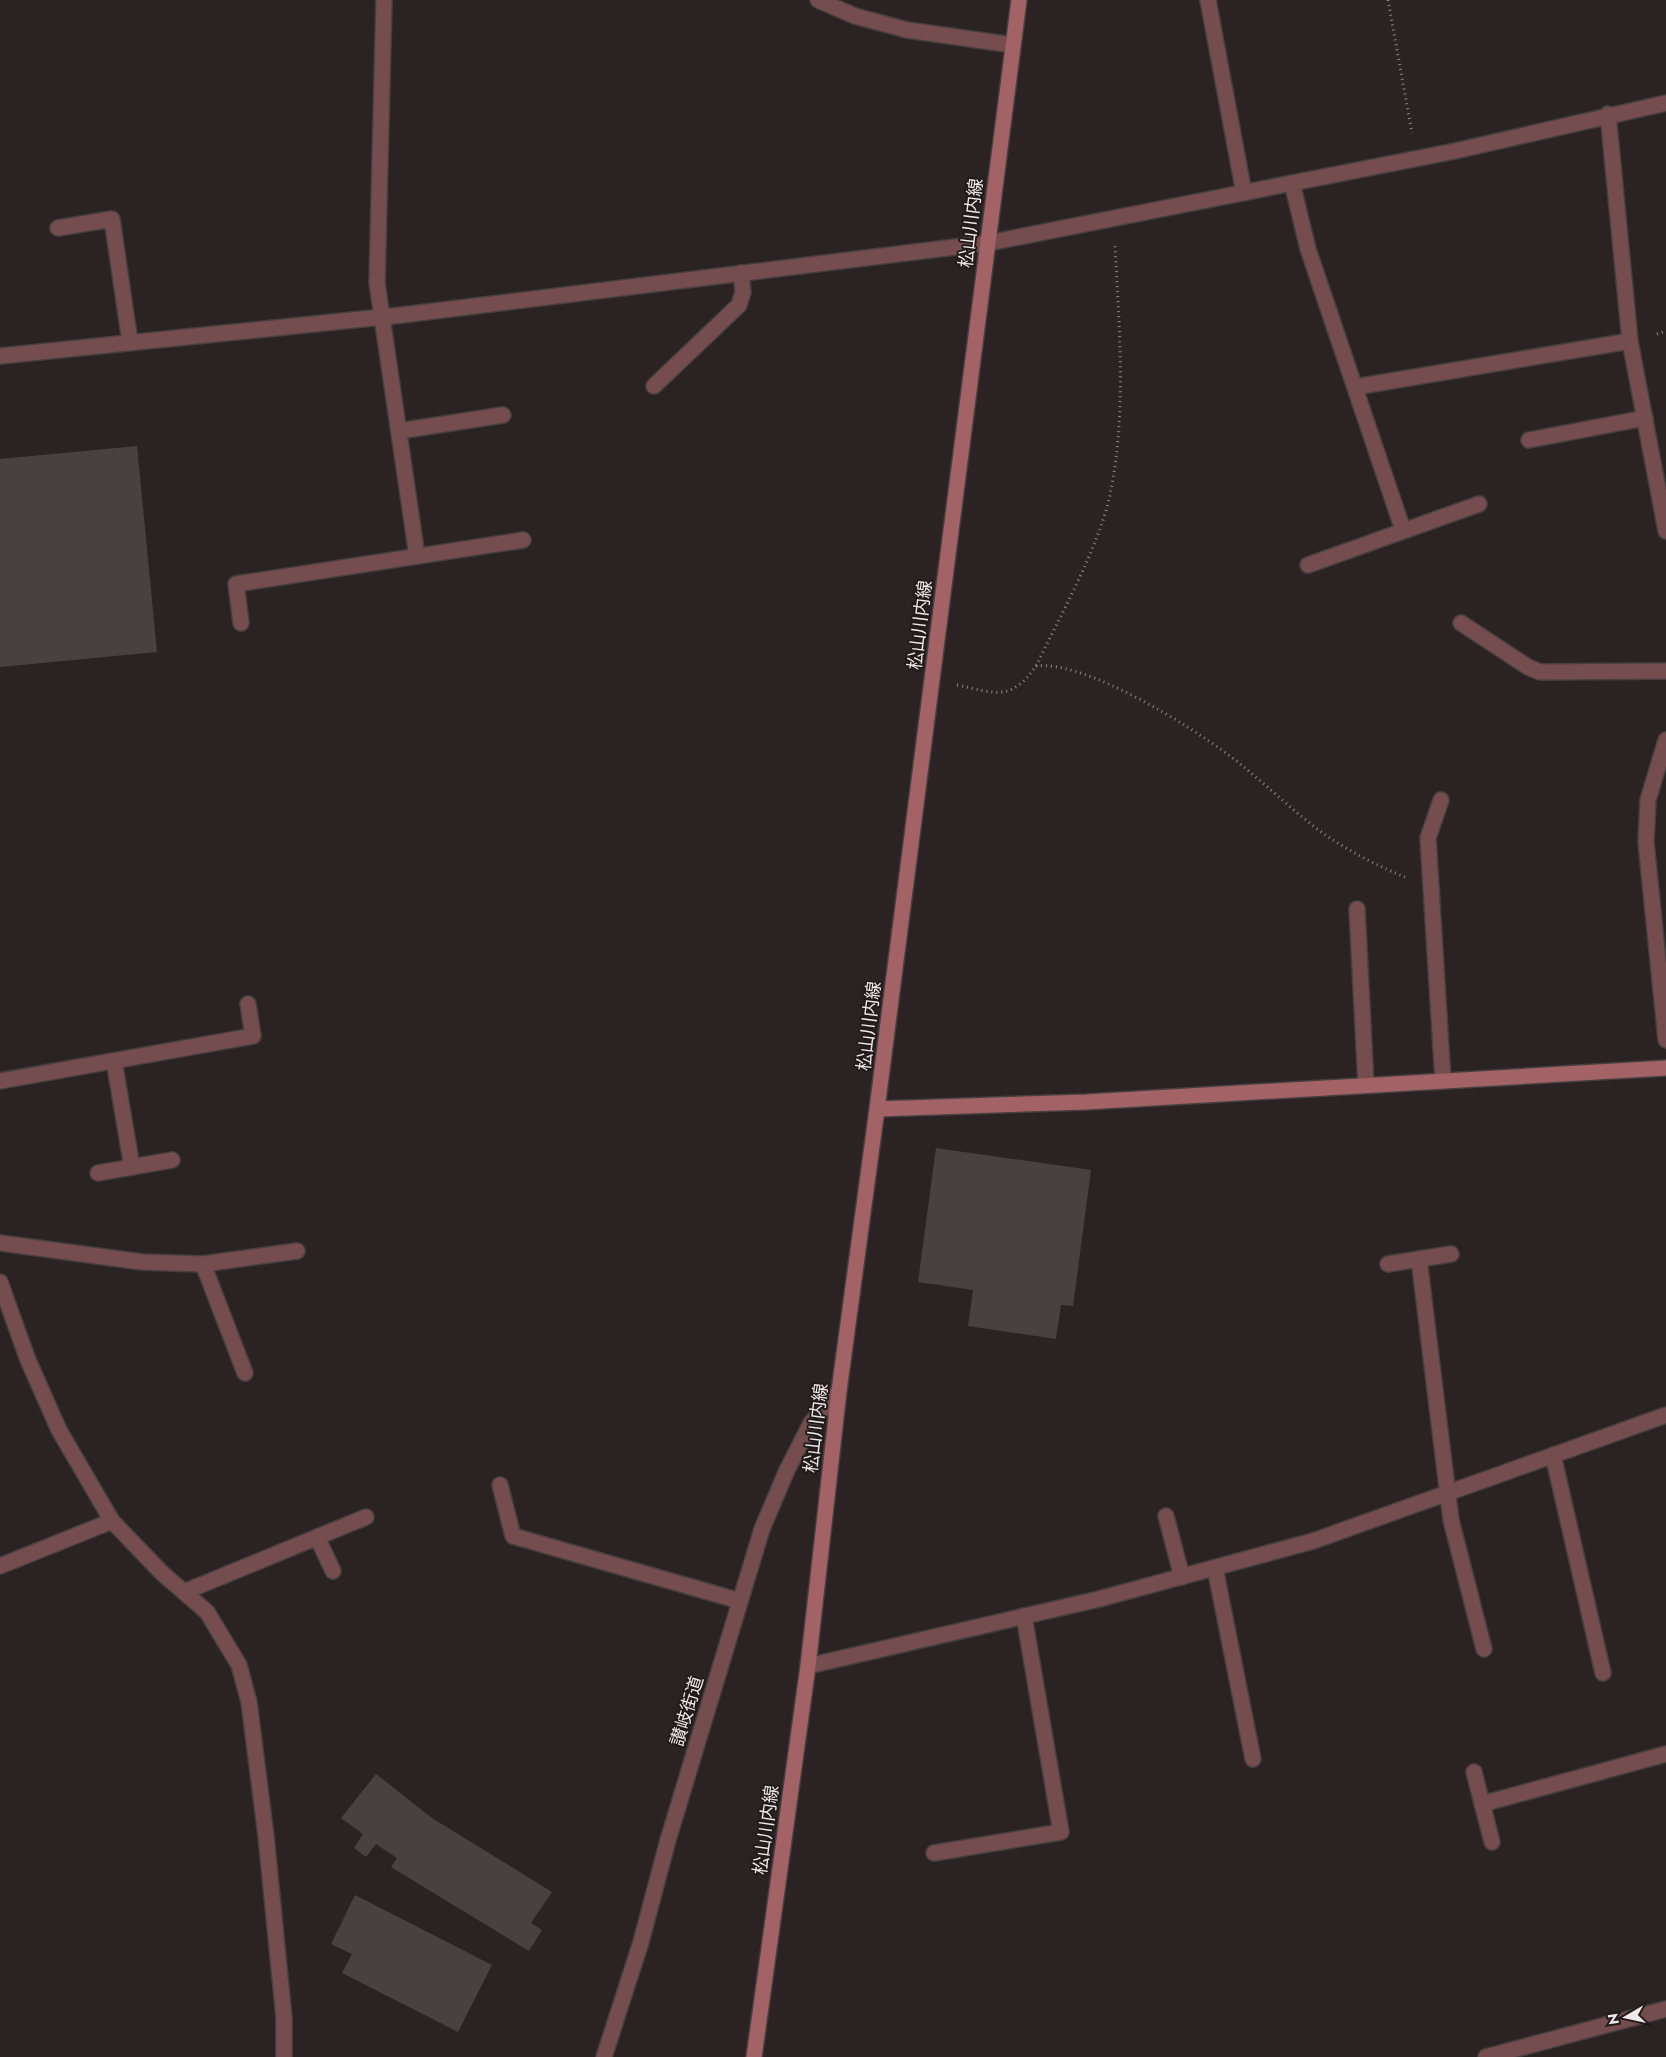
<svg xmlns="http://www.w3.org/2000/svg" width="1666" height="2057" viewBox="0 0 1666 2057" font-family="Jost,'Noto Sans JP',sans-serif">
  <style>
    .building { fill: #494141 }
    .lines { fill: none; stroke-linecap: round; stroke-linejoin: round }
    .street-casing { stroke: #463f3f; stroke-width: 18 }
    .secondary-casing { stroke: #463f3f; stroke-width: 18 }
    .path { stroke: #8f8888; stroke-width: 3; stroke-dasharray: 1 4; stroke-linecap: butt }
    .street { stroke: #764d4f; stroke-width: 15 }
    .secondary { stroke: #a36265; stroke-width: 15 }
    .labels { text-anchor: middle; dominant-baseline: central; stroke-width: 4; stroke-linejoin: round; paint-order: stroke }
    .street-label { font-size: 18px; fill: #efe9e9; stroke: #211a1a }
  </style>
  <rect width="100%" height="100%" fill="#2b2323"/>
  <g class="building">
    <polygon points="137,446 157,652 0,667 0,459"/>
    <polygon points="936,1148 1091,1170 1073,1306 1061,1305 1056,1339 968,1326 973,1290 918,1282"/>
    <polygon points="376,1774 432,1818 552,1892 531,1923 542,1930 529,1951 391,1867 397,1858 376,1844 366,1857 354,1848 363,1834 341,1818"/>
    <polygon points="355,1895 492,1965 458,2032 342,1973 352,1954 331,1944"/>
  </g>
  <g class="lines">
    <defs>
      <g id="street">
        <polyline points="384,0 377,283 417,556"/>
        <polyline points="818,0 855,16 907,30 1013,45"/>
        <polyline points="1208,0 1244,193"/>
        <polyline points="1608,114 1630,341 1666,531"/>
        <polyline points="1292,183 1308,249 1403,530"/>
        <polyline points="58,228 112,219 130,342"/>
        <polyline points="0,356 402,315 988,243 1455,151 1666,103"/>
        <polyline points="654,386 739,305 743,292 741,273"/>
        <polyline points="1355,387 1630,341"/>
        <polyline points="399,431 503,415"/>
        <polyline points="1529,440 1645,418"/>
        <polyline points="1308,565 1479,504"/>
        <polyline points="241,623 236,584 523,540"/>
        <polyline points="1461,623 1528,667 1540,672 1666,671"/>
        <polyline points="1666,740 1648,800 1646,842 1666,1040"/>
        <polyline points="1441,800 1428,838 1443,1081"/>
        <polyline points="1357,909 1366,1085"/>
        <polyline points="114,1061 132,1167"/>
        <polyline points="0,1081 253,1036 248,1004"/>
        <polyline points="98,1173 172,1160"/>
        <polyline points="0,1243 142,1262 203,1264 297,1251"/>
        <polyline points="1419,1259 1451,1520 1484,1649"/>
        <polyline points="203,1264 245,1373"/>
        <polyline points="1388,1264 1451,1254"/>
        <polyline points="0,1282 28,1360 59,1430 112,1521 162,1573 207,1612 239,1665 249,1702 266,1836 284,2018 284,2057"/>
        <polyline points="1553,1455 1603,1673"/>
        <polyline points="500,1485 513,1536 740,1601"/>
        <polyline points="1166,1516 1182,1577"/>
        <polyline points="317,1537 333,1571"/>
        <polyline points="0,1566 112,1521"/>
        <polyline points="1215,1568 1253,1759"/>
        <polyline points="184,1592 366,1517"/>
        <polyline points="808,1666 1099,1599 1313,1541 1666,1415"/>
        <polyline points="1474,1772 1492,1842"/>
        <polyline points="1482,1804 1666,1754"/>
        <polyline points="934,1853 1061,1832 1024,1616"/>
        <polyline points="604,2057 641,1942 668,1840 762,1529 787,1470 811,1423 839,1391"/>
        <polyline points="1486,2057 1666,2009"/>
      </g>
      <g id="secondary">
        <polyline points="877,1109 1086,1102 1666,1068"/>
        <polyline points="754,2057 808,1666 839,1391 877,1109 1019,0"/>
      </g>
    </defs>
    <use href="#street" class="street-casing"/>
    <use href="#secondary" class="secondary-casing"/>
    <g class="path">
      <polyline points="1388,0 1412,133"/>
      <polyline points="1657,334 1666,331"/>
      <path d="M1036 666C1085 660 1190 726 1230 756 1263 781 1291 810 1324 834 1349 851 1377 866 1405 877"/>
      <path d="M957 685C995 693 1011 702 1036 666 1060 616 1098 549 1110 495 1127 412 1119 327 1115 244"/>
    </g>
    <use href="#street" class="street"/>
    <use href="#secondary" class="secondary"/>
  </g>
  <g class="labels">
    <g class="street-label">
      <text transform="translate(971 223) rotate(-83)">松山川内線</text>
      <text transform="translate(920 625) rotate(-83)">松山川内線</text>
      <text transform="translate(869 1026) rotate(-83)">松山川内線</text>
      <text transform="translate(816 1428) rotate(-83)">松山川内線</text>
      <text transform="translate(687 1711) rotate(-73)">讃岐街道</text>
      <text transform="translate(766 1830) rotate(-82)">松山川内線</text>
    </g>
  </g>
  <g transform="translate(1626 2017) rotate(261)" stroke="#211a1a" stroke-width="4" paint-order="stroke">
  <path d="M0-4L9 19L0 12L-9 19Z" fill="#efe9e9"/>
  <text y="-8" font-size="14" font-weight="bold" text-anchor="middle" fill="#efe9e9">N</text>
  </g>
</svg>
